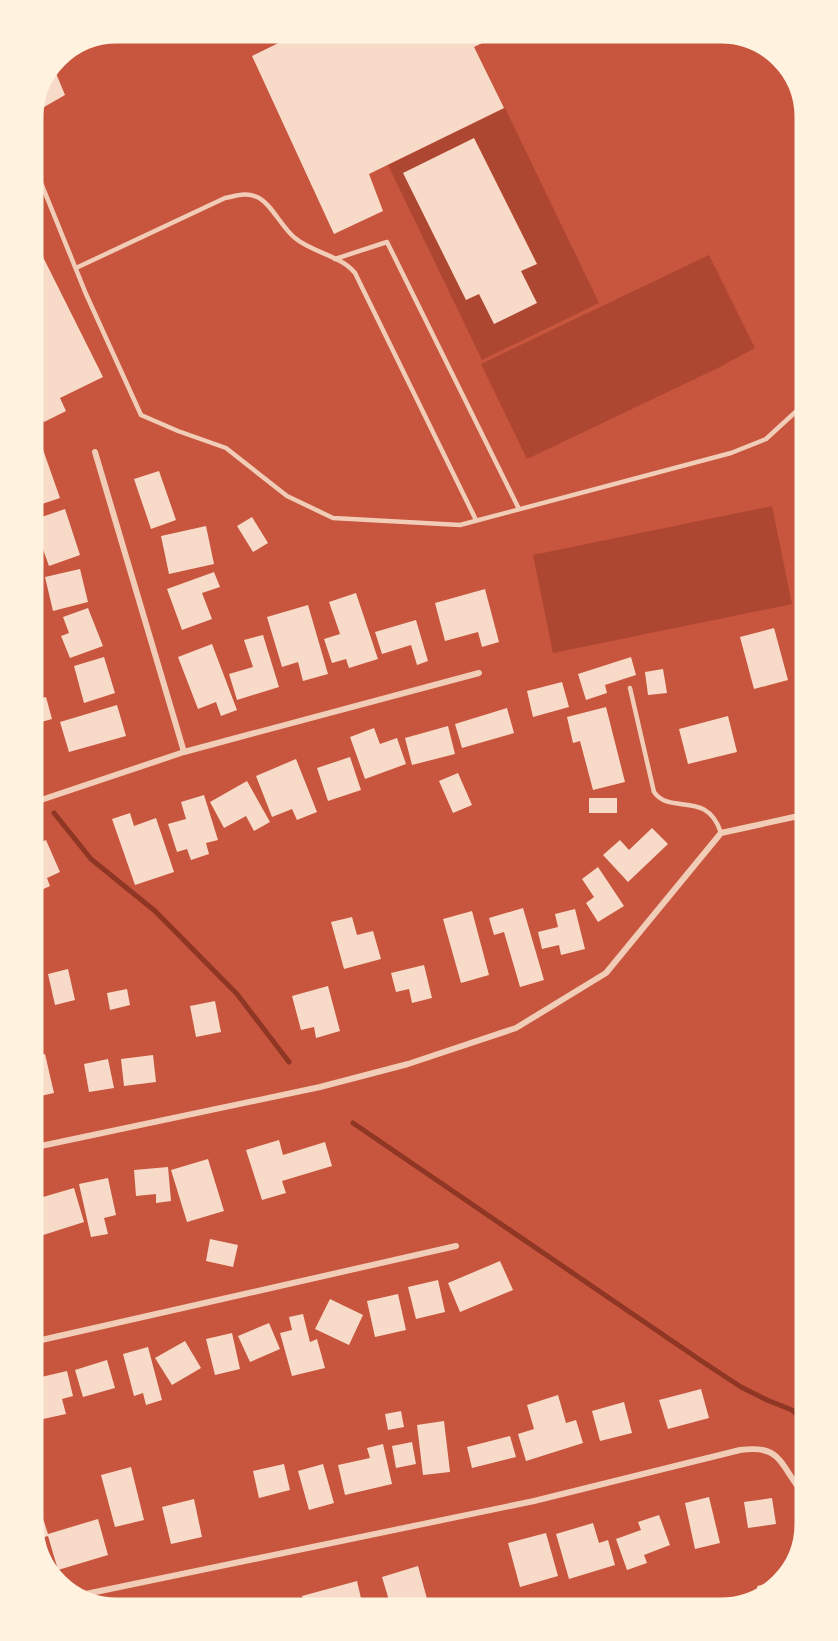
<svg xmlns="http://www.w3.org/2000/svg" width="838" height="1641" viewBox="0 0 838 1641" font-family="'IBM Plex Sans',sans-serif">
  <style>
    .green { fill: #ae4732 }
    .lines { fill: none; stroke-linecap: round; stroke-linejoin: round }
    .stream { stroke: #8f3625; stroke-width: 5 }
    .building { fill: #f7dbc8 }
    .service { stroke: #f1ccb7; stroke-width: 4.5 }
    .minor { stroke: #f1ccb7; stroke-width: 6 }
    .rim { fill: none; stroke: #fff3e0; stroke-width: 3 }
  </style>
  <rect width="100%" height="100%" fill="#c8553d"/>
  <g class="green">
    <polygon points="505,108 599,303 482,360 388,165"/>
    <polygon points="709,255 755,348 718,368 527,459 481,364"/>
    <polygon points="772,506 792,604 553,653 533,555"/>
  </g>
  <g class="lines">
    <g class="stream">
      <polyline points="35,782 37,786"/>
      <polyline points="54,813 91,859 155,911 237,994 289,1062"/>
      <polyline points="353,1123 700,1360 741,1387 767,1400 792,1410 806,1422"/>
    </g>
  </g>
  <g class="building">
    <polygon points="298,32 505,32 474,47 504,108 369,174 383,211 334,234 252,56 299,33"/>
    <polygon points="53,66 65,95 32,114 32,112"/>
    <polygon points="474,138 537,264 521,271 537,303 494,324 479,294 466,300 403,173"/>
    <polygon points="32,226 38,237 34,239 103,377 60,398 66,411 44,422 33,399"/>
    <polygon points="41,444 60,498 33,507 33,446"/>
    <polygon points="159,471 176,520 151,529 134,479"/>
    <polygon points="65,509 80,555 49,566 40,541 34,543 33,520"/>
    <polygon points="252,517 268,543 253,552 237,526"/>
    <polygon points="206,526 214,564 169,574 161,536"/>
    <polygon points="80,569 88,602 53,611 45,577"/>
    <polygon points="214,572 220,587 202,593 212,619 182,630 167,589"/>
    <polygon points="485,589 499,642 482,647 478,632 445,641 435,603"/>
    <polygon points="356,593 378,659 349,668 346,659 332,663 324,639 340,634 329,602"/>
    <polygon points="308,605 328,674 303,681 298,662 282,667 267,617"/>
    <polygon points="88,608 103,646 70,658 61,636 69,633 63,617"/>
    <polygon points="416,620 428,661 417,665 411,645 382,654 375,632"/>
    <polygon points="774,628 788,680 754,689 740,637"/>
    <polygon points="263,635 279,687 237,700 229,674 253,667 244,640"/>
    <polygon points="212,644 237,710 221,716 216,702 198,709 178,657"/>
    <polygon points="104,657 115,693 84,703 74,666"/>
    <polygon points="631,657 636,675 605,685 607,693 586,700 578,674"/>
    <polygon points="663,669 667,693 648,695 645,672"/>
    <polygon points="562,682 569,707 533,717 527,691"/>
    <polygon points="46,697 52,719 34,724 34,700"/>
    <polygon points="117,705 126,736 69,752 60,722"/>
    <polygon points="606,707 625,782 593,790 580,741 573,743 567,717"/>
    <polygon points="507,708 514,733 462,748 455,724"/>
    <polygon points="728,716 737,752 688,764 679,729"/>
    <polygon points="448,726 455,754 412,765 405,738"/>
    <polygon points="374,728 380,744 397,738 406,764 365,779 350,737"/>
    <polygon points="350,757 361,790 328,801 317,768"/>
    <polygon points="296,759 317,812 297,820 292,809 272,817 256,776"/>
    <polygon points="458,773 472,805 453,813 439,781"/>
    <polygon points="247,781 270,822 254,831 246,816 224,828 210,802"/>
    <polygon points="204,795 218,840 206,843 209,854 191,860 187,849 177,852 168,824 186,819 181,802"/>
    <rect x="589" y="798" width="28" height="15"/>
    <polygon points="130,813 134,826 156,818 174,872 135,885 112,819"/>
    <polygon points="652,828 668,844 628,882 603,855 620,840 629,850"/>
    <polygon points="46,840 60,872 47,878 50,886 35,893 35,845"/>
    <polygon points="598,867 624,906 598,922 586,903 594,897 582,879"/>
    <polygon points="523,908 544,980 520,987 504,932 494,935 489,918"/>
    <polygon points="575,909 585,949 561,955 559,945 542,949 538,932 558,927 555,914"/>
    <polygon points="472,911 489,975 461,983 443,919"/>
    <polygon points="352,917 357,935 373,931 381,959 344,969 331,922"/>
    <polygon points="424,965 432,998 412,1003 409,989 396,992 391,973"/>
    <polygon points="68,969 75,1000 55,1005 48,974"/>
    <polygon points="328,986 340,1031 316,1038 314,1027 301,1030 292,996"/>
    <polygon points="127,989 130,1005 110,1010 107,993"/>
    <polygon points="215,1001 221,1032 196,1037 190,1006"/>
    <polygon points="45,1054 54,1093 36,1097 36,1056"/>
    <polygon points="153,1055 156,1082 124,1086 121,1059"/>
    <polygon points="108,1059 114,1088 89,1092 84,1064"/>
    <polygon points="279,1140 283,1155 325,1142 332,1166 282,1181 286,1193 262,1200 246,1150"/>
    <polygon points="208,1159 224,1211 187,1222 171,1170"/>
    <polygon points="168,1167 171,1201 156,1203 156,1194 136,1196 134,1170"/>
    <polygon points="108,1178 116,1215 104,1218 108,1234 91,1237 79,1184"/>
    <polygon points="74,1188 84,1222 37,1237 36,1199"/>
    <polygon points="210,1239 238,1245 233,1267 206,1261"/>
    <polygon points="500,1261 513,1290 460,1312 448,1283"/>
    <polygon points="438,1280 445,1312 416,1319 408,1287"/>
    <polygon points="398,1294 406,1330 375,1337 367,1301"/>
    <polygon points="330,1299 363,1315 349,1345 315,1329"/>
    <polygon points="303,1314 310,1342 317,1339 325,1368 292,1376 280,1333 292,1330 289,1317"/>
    <polygon points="269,1323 280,1349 250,1362 238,1336"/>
    <polygon points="232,1333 240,1369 215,1375 206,1339"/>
    <polygon points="185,1341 201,1368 172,1385 155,1358"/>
    <polygon points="148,1347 162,1400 146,1405 143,1393 134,1396 123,1354"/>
    <polygon points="107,1360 115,1388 83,1397 75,1370"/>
    <polygon points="67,1371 73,1396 62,1399 66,1414 43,1419 37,1394 37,1378"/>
    <polygon points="701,1389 709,1418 668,1429 659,1400"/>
    <polygon points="558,1395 566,1423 576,1420 583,1443 526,1461 518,1434 534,1429 527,1405"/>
    <polygon points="624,1402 632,1433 600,1441 592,1411"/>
    <polygon points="401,1411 404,1427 388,1430 385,1414"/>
    <polygon points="444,1421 450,1472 423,1475 417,1425"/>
    <polygon points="510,1436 516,1457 472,1468 467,1447"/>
    <polygon points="412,1442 416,1464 396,1468 392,1446"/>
    <polygon points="383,1444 392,1484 345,1495 338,1465 370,1458 367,1448"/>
    <polygon points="284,1464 290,1490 259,1498 253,1471"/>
    <polygon points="323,1464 334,1503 309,1510 298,1471"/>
    <polygon points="131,1467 144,1520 115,1527 101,1475"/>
    <polygon points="709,1497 720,1543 695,1549 685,1503"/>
    <polygon points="772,1498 776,1524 748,1528 744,1502"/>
    <polygon points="194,1499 202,1537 171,1544 162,1507"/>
    <polygon points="38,1503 48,1534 98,1519 108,1555 58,1570 48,1536 38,1539"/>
    <polygon points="659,1515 670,1545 644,1555 647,1563 627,1570 616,1539 641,1530 638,1522"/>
    <polygon points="593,1523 599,1543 608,1540 615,1565 569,1579 556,1534"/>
    <polygon points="546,1533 558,1576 520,1587 508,1543"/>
    <polygon points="418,1566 429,1606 391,1607 382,1577"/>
    <polygon points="781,1580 759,1598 757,1586"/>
    <polygon points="357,1581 363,1607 305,1607 302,1596"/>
  </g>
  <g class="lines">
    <g class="service">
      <polyline points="32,167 35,168 86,294 141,415 178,431 226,448 287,496 333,518 460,525 731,453 766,439 802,406"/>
      <polyline points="335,259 387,242 519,509"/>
      <path d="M76 268 225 198C236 196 246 192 257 197 271 203 282 228 295 238 313 253 340 255 355 273L476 520"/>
      <path d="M630 688 654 792C671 816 707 789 721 833"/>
    </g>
    <g class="minor">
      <polyline points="95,452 184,752"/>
      <polyline points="35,802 184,752 479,673"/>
      <polyline points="36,1147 320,1087 408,1064 516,1028 606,973 721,833 803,815"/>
      <polyline points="37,1341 456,1246"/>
      <polyline points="799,1488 806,1507"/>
      <path d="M76 1596 534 1501 740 1450C779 1445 778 1460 799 1488L806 1486"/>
    </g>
  </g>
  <path d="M0 0H838V1641H0ZM117 42H721A75 75 0 0 1 796 117V1524A75 75 0 0 1 721 1599H117A75 75 0 0 1 42 1524V117A75 75 0 0 1 117 42Z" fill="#fff3e0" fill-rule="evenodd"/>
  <path class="rim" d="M117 42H721A75 75 0 0 1 796 117V1524A75 75 0 0 1 721 1599H117A75 75 0 0 1 42 1524V117A75 75 0 0 1 117 42Z"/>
</svg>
